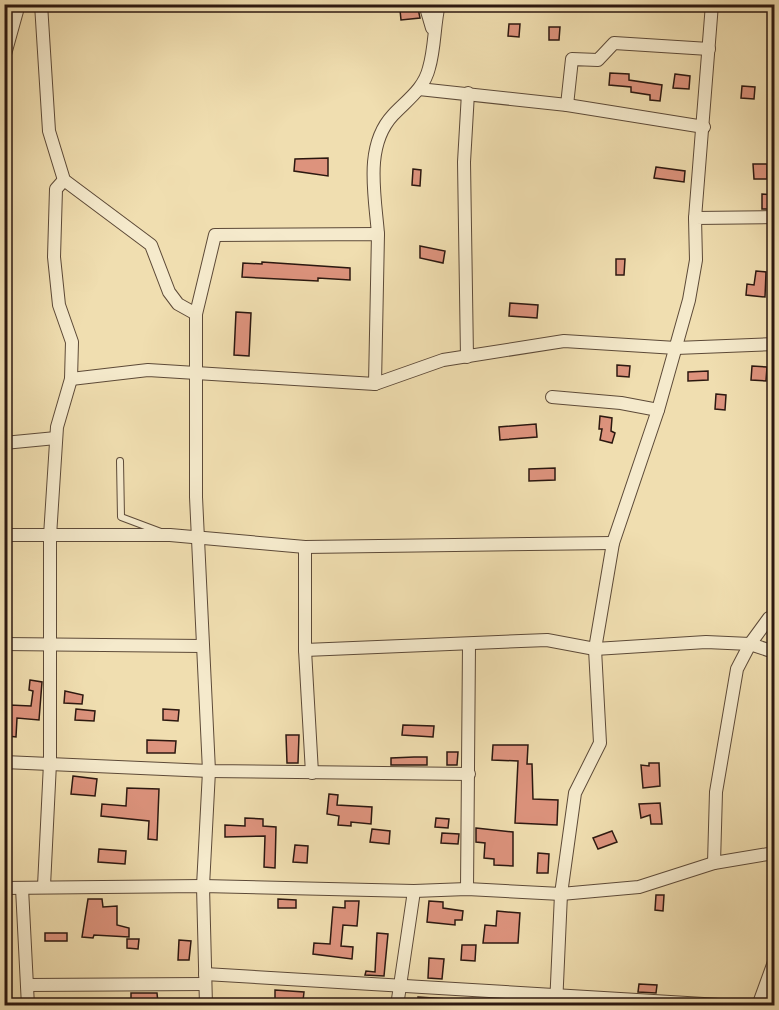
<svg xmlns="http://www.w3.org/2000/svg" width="779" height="1010" viewBox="0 0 779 1010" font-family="'IM FELL Double Pica',serif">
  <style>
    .building { fill: #dd937d; stroke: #2c1810; stroke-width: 1.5 }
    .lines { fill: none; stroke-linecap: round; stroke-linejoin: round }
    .service-casing { stroke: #5d4a38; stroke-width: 8 }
    .minor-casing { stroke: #5d4a38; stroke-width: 14 }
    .service { stroke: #f5eacc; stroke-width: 6 }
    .minor { stroke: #f5eacc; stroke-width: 12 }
  </style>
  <rect width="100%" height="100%" fill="#f0deb0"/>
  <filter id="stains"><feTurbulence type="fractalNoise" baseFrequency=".00333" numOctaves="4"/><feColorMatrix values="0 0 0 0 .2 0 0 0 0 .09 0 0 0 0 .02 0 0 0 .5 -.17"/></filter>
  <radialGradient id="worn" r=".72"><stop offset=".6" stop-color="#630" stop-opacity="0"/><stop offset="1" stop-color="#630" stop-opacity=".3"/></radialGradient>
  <g class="building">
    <polygon points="418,8 420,18 401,20 400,10"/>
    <polygon points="509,24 520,24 519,37 508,36"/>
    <polygon points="549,27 560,27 559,40 549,40"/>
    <polygon points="610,73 629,74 629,80 662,85 660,101 650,100 650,95 631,92 631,87 609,85"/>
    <polygon points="675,74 690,76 689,89 673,88"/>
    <polygon points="742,86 755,87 754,99 741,98"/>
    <polygon points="328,158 328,176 294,171 295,159"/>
    <polygon points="753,164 767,164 767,179 754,179"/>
    <polygon points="656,167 685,171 684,182 654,178"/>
    <polygon points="413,169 421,170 420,186 412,185"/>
    <polygon points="762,194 774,195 774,209 762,209"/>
    <polygon points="420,246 445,251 443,263 420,258"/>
    <polygon points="616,259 625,259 624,275 616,275"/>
    <polygon points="262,262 350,268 350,280 318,278 318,281 242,277 243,263 262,264"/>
    <polygon points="756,271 766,272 765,297 746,295 747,284 754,285"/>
    <polygon points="510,303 538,305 537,318 509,316"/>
    <polygon points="236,312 251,313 249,356 234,355"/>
    <polygon points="617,365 630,366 629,377 617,376"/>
    <polygon points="752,366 767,367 766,381 751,380"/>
    <polygon points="708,371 708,380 688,381 688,372"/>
    <polygon points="716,394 726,395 725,410 715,409"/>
    <polygon points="600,416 612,418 611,431 615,433 612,443 600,440 602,429 599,429"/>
    <polygon points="536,424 537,437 500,440 499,427"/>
    <polygon points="555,468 555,480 529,481 529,469"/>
    <polygon points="30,680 42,682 39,720 17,718 16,737 8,736 10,705 31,706 33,691 29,690"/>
    <polygon points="65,691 83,695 82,704 64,703"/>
    <polygon points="76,709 95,711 94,721 75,720"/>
    <polygon points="163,709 179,710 178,721 163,720"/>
    <polygon points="403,725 434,726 433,737 402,735"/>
    <polygon points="286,735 299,735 298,763 287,763"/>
    <polygon points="147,740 176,741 175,753 147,753"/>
    <polygon points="493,745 528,745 527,764 532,764 533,799 558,800 557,825 515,823 518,761 492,760"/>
    <polygon points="447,752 458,752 457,765 447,765"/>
    <polygon points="414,757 427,757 427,765 391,765 391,758"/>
    <polygon points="649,763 659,763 660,786 643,788 641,765 649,766"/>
    <polygon points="73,776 97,779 95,796 71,794"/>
    <polygon points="127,788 159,789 157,840 148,839 149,821 101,816 102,804 126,806"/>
    <polygon points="329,794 338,795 337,805 372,807 371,824 351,822 351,826 338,825 339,816 327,814"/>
    <polygon points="660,803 662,824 651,824 650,815 641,818 639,804"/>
    <polygon points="245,818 263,819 263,826 276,827 275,868 264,867 265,836 225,837 225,825 245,826"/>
    <polygon points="436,818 449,819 448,828 435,827"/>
    <polygon points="476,828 513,832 513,866 494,865 494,859 484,858 485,843 476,842"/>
    <polygon points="372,829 390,831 389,844 370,842"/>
    <polygon points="612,831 617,842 598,849 593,838"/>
    <polygon points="442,833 459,834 458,844 441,843"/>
    <polygon points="295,845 308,846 307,863 293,862"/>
    <polygon points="99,849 126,851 125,864 98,862"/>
    <polygon points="538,853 549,854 548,873 537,873"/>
    <polygon points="656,895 664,895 663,911 655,910"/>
    <polygon points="88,899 102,899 103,907 117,906 117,925 129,928 129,937 94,935 93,938 82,937"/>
    <polygon points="278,899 296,900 296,908 278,908"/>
    <polygon points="345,901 359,901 357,926 343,925 341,946 353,947 352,959 313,954 314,943 330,944 333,907 345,908"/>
    <polygon points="429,901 443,902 443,908 463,911 462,920 455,920 455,925 427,922"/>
    <polygon points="497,911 520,913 518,943 483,943 485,925 496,926"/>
    <rect x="45" y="933" width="22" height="8"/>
    <polygon points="377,933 388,934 384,976 365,975 366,971 375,972"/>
    <polygon points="127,939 139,939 138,949 127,948"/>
    <polygon points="179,940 191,941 189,960 178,960"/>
    <polygon points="462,945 476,945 475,961 461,960"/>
    <polygon points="429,958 444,959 442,979 428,978"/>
    <polygon points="639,984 657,985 656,993 638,992"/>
    <polygon points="275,990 304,992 303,1001 275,999"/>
    <polygon points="131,993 157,993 158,1003 131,1003"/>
    <polygon points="418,997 448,999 448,1005 418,1005"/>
  </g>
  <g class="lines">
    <defs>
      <polyline id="service" points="120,461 121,517 161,532"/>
      <g id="minor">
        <polyline points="41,4 49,131 64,180 151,245 169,292 178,304 196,314"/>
        <polyline points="425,4 432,28"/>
        <polyline points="4,58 19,4"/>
        <polyline points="419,89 567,105 704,127"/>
        <polyline points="567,105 572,59 598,60 614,43 709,49"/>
        <polyline points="695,218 712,4"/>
        <path d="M378 234C375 195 364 146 393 115 407 100 424 89 429 68 435 48 434 25 439 4"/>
        <polyline points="467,357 464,162 468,93"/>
        <polyline points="71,379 148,370 375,384"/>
        <polyline points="552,397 621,403 658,410"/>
        <polyline points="4,443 56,438"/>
        <polyline points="4,535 170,535 305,547 613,543"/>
        <polyline points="305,547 305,650 312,773"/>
        <polyline points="4,644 202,646"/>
        <polyline points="305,650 547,640 595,649 706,642 750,644 774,652"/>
        <polyline points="4,762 209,771 469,774"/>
        <polyline points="714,863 716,792 737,669 750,644 769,618 774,616"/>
        <polyline points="44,886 50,763 50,536 57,427 71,379 72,342 59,305 54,257 56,189 64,180"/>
        <polyline points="4,888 203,886 414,891 467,889 561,894 639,887 714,863 774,853"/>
        <polyline points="22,888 28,1006"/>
        <polyline points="467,889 469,645"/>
        <polyline points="205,974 737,1006"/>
        <polyline points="27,985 205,984"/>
        <polyline points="206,1006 203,886 209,771 196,497 196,314 215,235 378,234 375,384 443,360 564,341 676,348 774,344"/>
        <polyline points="397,1006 414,891"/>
        <polyline points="556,1006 561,894 575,793 600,743 595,649 613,543 658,410 689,300 696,260 695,218 774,217"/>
        <polyline points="758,1006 774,962"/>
      </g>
    </defs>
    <use href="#service" class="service-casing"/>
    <use href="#minor" class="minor-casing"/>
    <use href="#service" class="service"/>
    <use href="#minor" class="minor"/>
  </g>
  <rect width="779" height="1010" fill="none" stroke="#f0deb0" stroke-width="24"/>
  <rect x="6" y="6" width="767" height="998" fill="none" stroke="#2c1810" stroke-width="3"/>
  <rect x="12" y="12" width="755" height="986" fill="none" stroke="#2c1810" stroke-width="1.5"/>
  <rect width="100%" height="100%" filter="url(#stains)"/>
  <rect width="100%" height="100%" fill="url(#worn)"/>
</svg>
